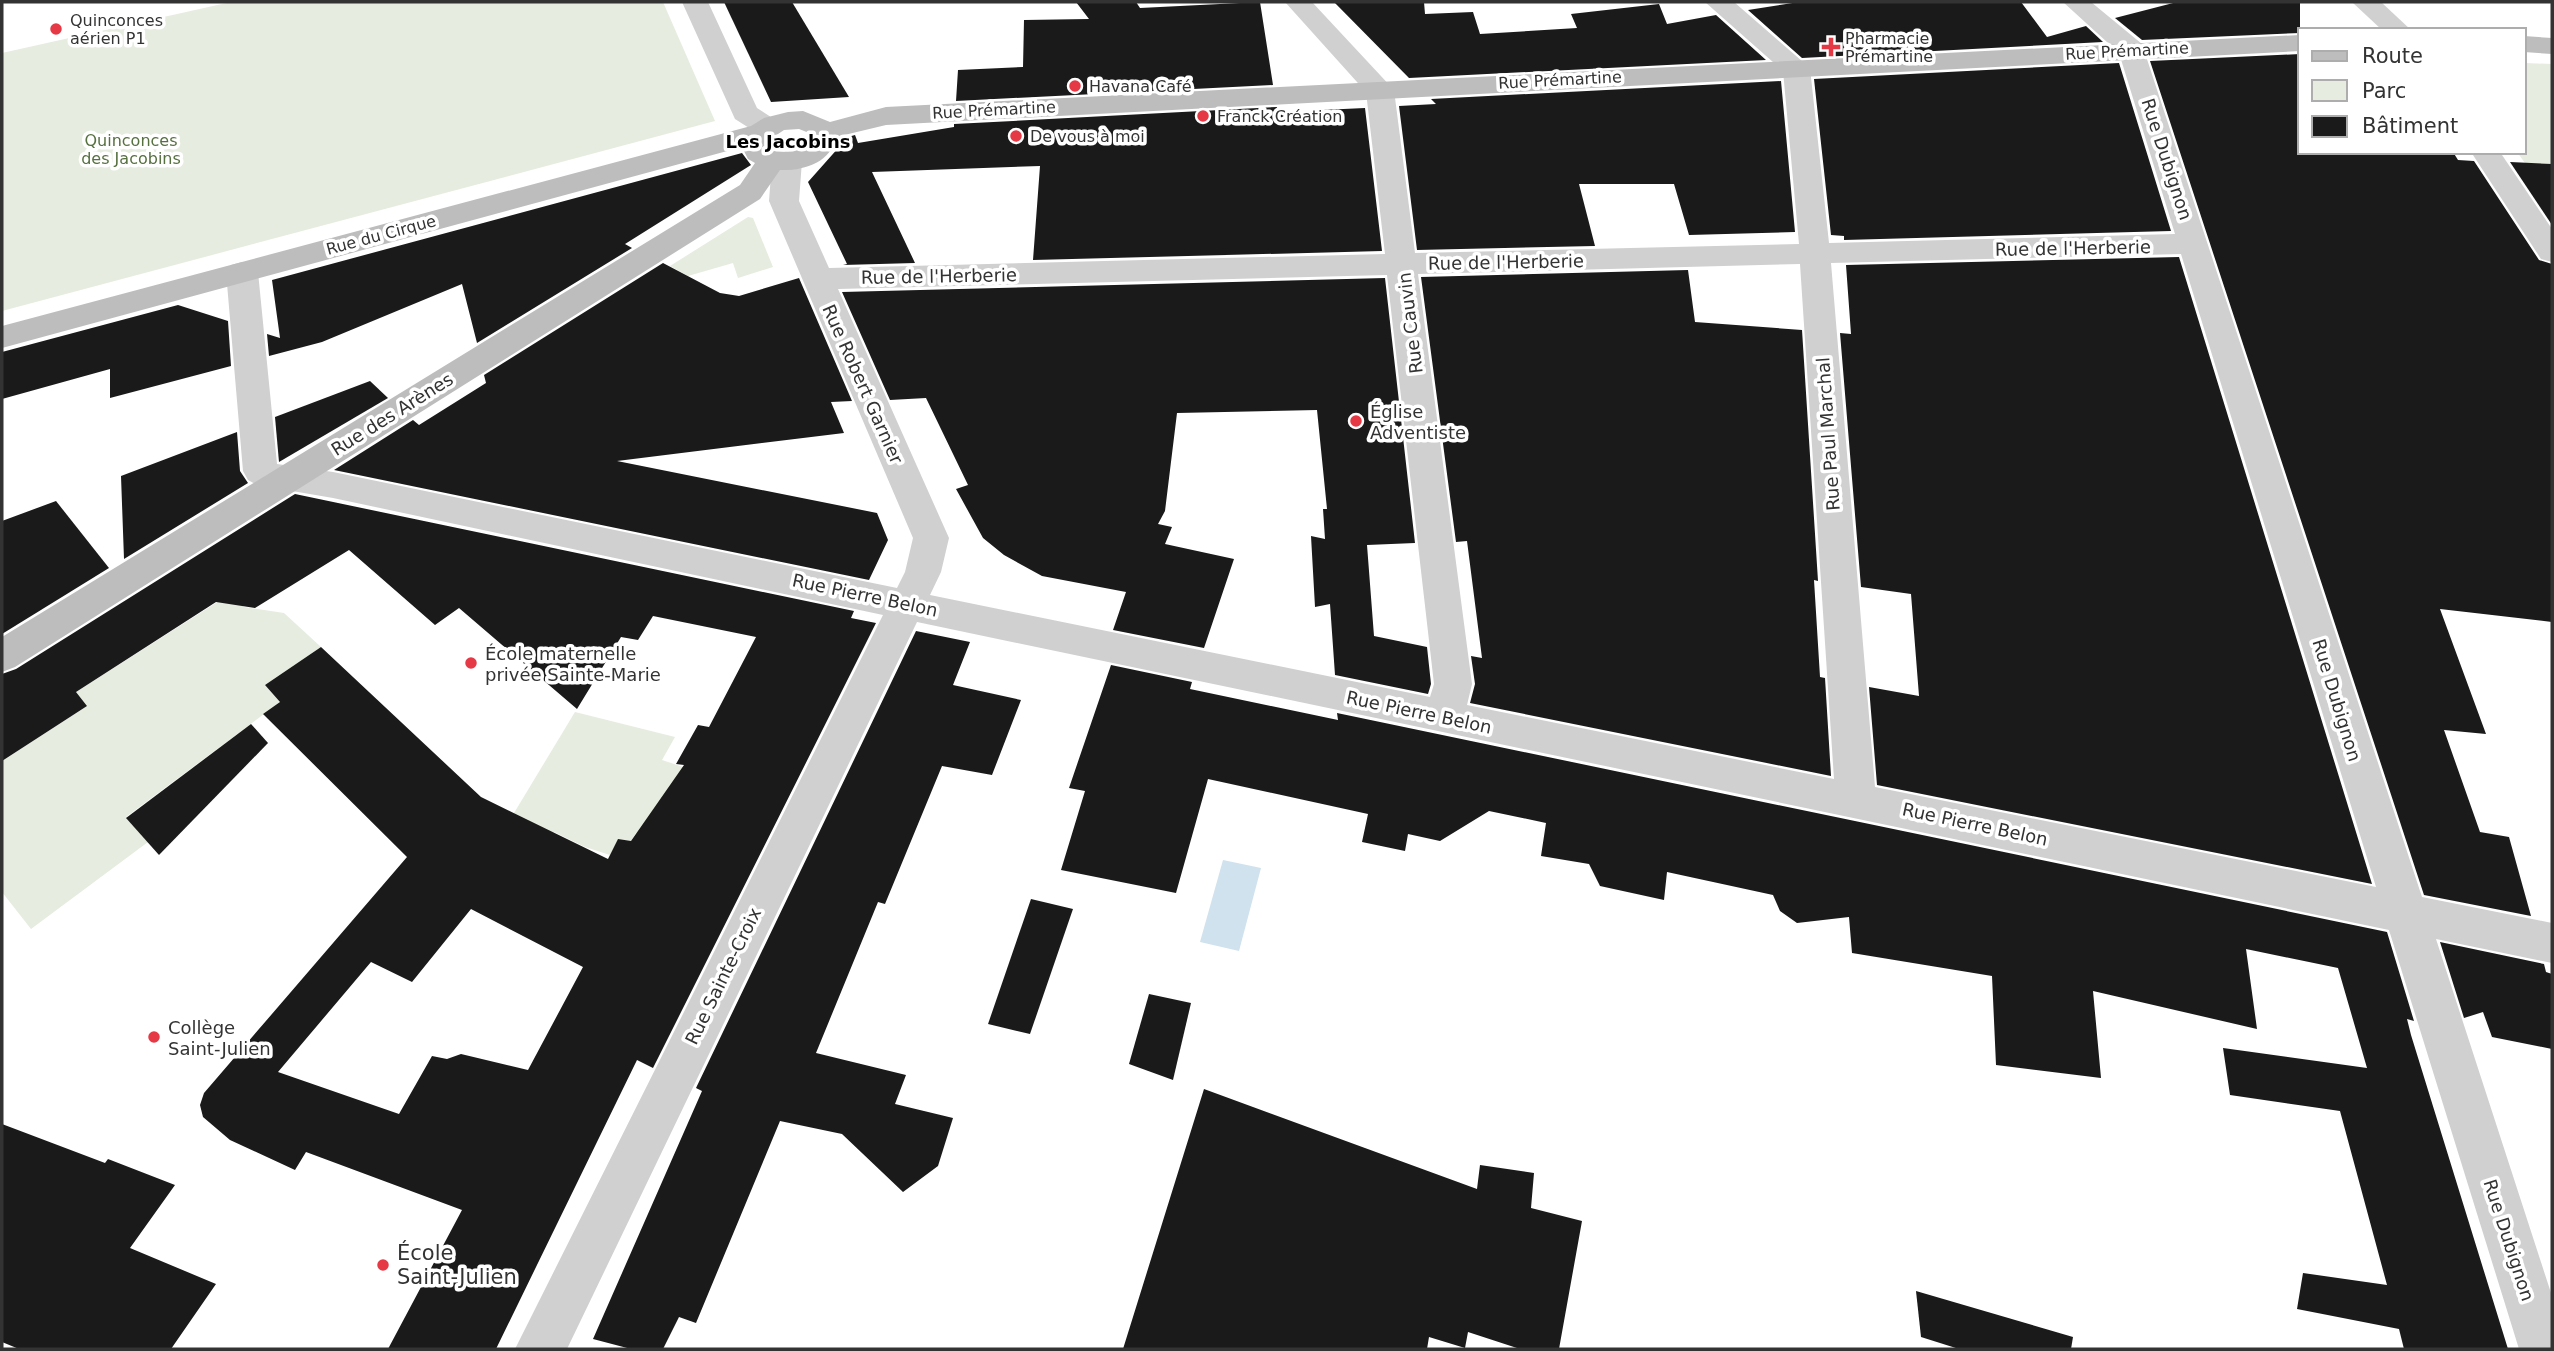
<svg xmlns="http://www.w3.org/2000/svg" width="2554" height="1351" viewBox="0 0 2554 1351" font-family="'DejaVu Sans',sans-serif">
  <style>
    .green { fill: #e6ecdf }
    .water { fill: #cfe2ee }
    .building { fill: #1a1a1a; fill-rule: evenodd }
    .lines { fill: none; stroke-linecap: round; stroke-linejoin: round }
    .street { fill: #d0d0d0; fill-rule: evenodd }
    .secondary { fill: #bdbdbd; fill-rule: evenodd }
    .poi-dot { fill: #e63946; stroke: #fff; stroke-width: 2.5 }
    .labels { text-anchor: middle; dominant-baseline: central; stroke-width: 7; stroke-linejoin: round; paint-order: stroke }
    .far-poi-label { font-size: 16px; fill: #333; stroke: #fff; text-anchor: start }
    .far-street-label { font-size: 16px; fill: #333; stroke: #fff }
    .far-park-label { font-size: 16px; fill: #56703f; stroke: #fff }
    .far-quarter-label { font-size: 18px; font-weight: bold; fill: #000; stroke: #fff }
    .street-label { font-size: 18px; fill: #333; stroke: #fff }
    .poi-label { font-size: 18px; fill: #333; stroke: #fff; text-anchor: start }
    .near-poi-label { font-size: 21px; fill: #333; stroke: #fff; text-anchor: start }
  </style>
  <rect width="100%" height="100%" fill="#fff"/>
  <g class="green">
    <polygon points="231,2 663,2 715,121 2,311 2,53"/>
    <polygon points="2524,63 2552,64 2552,164 2525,163 2517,152 2524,152"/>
    <polygon points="748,217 753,218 773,267 738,278 733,263 688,276 670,266"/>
    <polygon points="230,594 244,607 284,613 321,647 265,685 280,702 126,817 148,842 31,929 2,892 2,761 87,706 76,692"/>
    <polygon points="575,712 675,737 662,760 686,768 672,841 636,833 631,841 618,840 610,855 585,847 554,832 538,850 508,823"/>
  </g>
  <polygon class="water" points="1223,860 1261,868 1239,951 1200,942"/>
  <g class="building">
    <polygon points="724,2 792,2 849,97 771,102"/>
    <polygon points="1076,2 1136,2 1140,8 1260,2 1273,85 956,101 958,70 1023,67 1024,20 1089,19"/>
    <polygon points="1334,2 1424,2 1425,14 1473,12 1480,34 1577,28 1571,14 1659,4 1667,24 1716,15 1766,60 1409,78"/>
    <polygon points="1799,2 2021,2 2047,37 2086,26 2103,42 1802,58 1748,10"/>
    <polygon points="2177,2 2300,2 2300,33 2142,40 2115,18"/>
    <polygon points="2300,54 2300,152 2453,152 2458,160 2474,161 2539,260 2552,264 2552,622 2440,609 2486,734 2444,730 2480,832 2509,837 2531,916 2424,895 2150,61"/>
    <polygon points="2119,63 2171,231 1844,240 1844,236 1831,235 1814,79"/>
    <polygon points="1781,81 1795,232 1689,235 1674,184 1579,184 1595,246 1417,250 1399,106 1436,104 1431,99"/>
    <polygon points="1277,107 1278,112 1365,108 1382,251 1033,260 1040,166 872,172 915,263 843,265 847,264 808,182 848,137 855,135 858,143 954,127 954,124"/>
    <polygon points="742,153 751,165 625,244 632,248 477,343 462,284 322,342 269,356 267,334 280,338 272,280"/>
    <polygon points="2510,162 2552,164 2552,225"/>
    <polygon points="2179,257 2372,884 1877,785 1869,687 1919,696 1911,594 1861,587 1840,333 1851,334 1846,265"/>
    <polygon points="663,263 720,293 739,296 799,278 852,401 831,402 844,433 617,461 877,513 888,540 869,580 334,470 413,420 419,425 486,383 484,375"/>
    <polygon points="1688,270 1695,322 1802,330 1818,581 1814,580 1820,677 1825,678 1831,776 1470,703 1475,684 1471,656 1482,658 1467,541 1456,542 1421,277"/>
    <polygon points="1385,278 1415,543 1367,545 1374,636 1427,647 1431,684 1428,694 1335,675 1330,604 1315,607 1311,536 1325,539 1323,509 1327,509 1317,410 1177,413 1165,511 1158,524 1172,527 1165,544 1234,559 1204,648 1113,630 1126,592 1042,576 1004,555 983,538 956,489 968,485 926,398 890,400 842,292"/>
    <polygon points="178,305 228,321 231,366 110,398 110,369 2,399 2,352"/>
    <polygon points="370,381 388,398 279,462 275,417"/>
    <polygon points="237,432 240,471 248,483 124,559 121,476"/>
    <path d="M295 494 854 611 851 618 876 623 653 1068 637 1060 496 1349H388L462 1210 306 1152 295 1170 230 1140 203 1117 200 1105 204 1093 407 857 263 714 280 702 265 685 321 647 481 797 608 859 618 839 631 841 684 765 676 764 698 725 709 727 756 637 653 616 638 640 621 637 577 709 459 608 435 625 349 550 255 608 216 602 76 692 87 706 2 761V674L16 669ZM471 909 583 967 528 1070 461 1054 447 1059 432 1056 399 1114 278 1072 371 962 412 982Z"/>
    <polygon points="56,501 109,568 2,634 2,521"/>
    <polygon points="916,631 970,642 953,685 1021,700 992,775 942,766 885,904 878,902 816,1053 906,1075 895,1104 953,1118 938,1166 903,1192 842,1134 780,1121 696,1323 679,1317 663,1349 631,1349 593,1339 702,1091 696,1088"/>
    <polygon points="1111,665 1192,682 1190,689 1338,720 1337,713 2387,932 2414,1021 2407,1019 2411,1035 2508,1349 2404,1349 2399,1329 2297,1309 2303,1273 2387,1285 2340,1111 2230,1095 2223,1048 2367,1068 2338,968 2246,949 2257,1029 2093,991 2101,1078 1996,1065 1992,976 1852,953 1849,917 1797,923 1780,911 1773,895 1667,872 1664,900 1600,886 1589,864 1541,856 1546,823 1489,811 1440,841 1408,834 1405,851 1362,842 1368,814 1208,779 1176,893 1061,870 1085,791 1069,788"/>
    <polygon points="251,724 268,743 159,855 126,818"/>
    <polygon points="1031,899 1073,909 1030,1034 988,1024"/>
    <polygon points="2440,942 2544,964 2546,972 2552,974 2552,1049 2492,1037 2483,1012 2464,1018"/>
    <polygon points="1149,994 1191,1003 1173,1080 1129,1064"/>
    <polygon points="1204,1089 1477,1189 1480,1165 1534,1173 1531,1208 1582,1221 1559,1349 1520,1349 1468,1332 1465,1348 1429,1337 1427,1349 1123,1349"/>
    <polygon points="2,1124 105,1163 108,1159 175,1185 130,1248 216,1284 171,1349 19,1349 2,1342"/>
    <polygon points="1916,1291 2073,1337 2071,1349 1959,1349 1921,1337"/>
  </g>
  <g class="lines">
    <g class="street">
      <polygon points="682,2 708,2 757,108 777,121 781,127 777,133 767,136 757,133 735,119"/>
      <path d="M1285 2H1312L1394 90 1415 253 1799 244 1783 71 1705 2H1734L1810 68 1829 243 2175 234 2119 53 2063 2H2091L2142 44 2422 897 2552 923V963L2436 939 2552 1296V1349H2519L2389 930 917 622 567 1349H515L883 615 333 498 257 485 248 480 243 471 226 272 231 265 242 262 253 265 258 272 277 464 333 472 897 588 905 572 913 538 769 201 772 161 777 155 787 152 797 155 802 161 799 201 829 268 1385 254 1366 92ZM2181 254 2376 887 1875 787 1831 263ZM1800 264 1834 779 1467 705 1472 684 1418 274ZM1387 275 1434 684 1430 697 930 595 941 572 949 538 838 289Z"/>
      <polygon points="2352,2 2381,2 2411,30 2382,30"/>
      <polygon points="2471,152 2500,152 2552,229 2552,262 2541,259"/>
    </g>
    <g class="secondary">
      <path d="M2300 35V51L886 125 836 137C831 163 803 171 780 170L760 199 15 667 2 672V637L740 185 755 163 748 159 742 147 2 348V326L751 126 764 118 788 112 803 111 830 122 886 107ZM799 129 809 133 807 142C797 152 784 155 771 148L772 138 784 130Z"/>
      <polygon points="2524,36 2552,38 2552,54 2524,52"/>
    </g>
  </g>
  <g class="poi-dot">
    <circle cx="56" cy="29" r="7"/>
    <path d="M1827.5 36.5h7v7h7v7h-7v7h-7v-7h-7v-7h7z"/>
    <circle cx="1075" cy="86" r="7"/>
    <circle cx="1203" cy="116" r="7"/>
    <circle cx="1016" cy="136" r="7"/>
    <circle cx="1356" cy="421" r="7"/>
    <circle cx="471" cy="663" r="7"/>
    <circle cx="154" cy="1037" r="7"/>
    <circle cx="383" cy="1265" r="7"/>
  </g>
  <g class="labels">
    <g class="far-poi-label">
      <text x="70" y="20">Quinconces<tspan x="70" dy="18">aérien P1</tspan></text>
      <text x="1845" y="38">Pharmacie<tspan x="1845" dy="18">Prémartine</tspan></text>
      <text x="1089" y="86">Havana Café</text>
      <text x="1217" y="116">Franck Création</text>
      <text x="1030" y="136">De vous à moi</text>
    </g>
    <g class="far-street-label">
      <text transform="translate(2127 51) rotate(-3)">Rue Prémartine</text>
      <text transform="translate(1560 80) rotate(-3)">Rue Prémartine</text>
      <text transform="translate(994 110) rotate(-3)">Rue Prémartine</text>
      <text transform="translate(381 235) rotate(-15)">Rue du Cirque</text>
    </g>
    <g class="far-park-label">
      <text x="131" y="140">Quinconces<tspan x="131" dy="18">des Jacobins</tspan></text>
    </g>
    <g class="far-quarter-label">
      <text x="788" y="141">Les Jacobins</text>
    </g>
    <g class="street-label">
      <text transform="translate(2167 159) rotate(72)">Rue Dubignon</text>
      <text transform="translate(2073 248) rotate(-1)">Rue de l'Herberie</text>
      <text transform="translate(1506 262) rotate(-1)">Rue de l'Herberie</text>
      <text transform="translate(939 276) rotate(-1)">Rue de l'Herberie</text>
      <text transform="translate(1410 323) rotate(-97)">Rue Cauvin</text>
      <text transform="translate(863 384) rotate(66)">Rue Robert Garnier</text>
      <text transform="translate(392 414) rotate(-32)">Rue des Arènes</text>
      <text transform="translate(1828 434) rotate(-94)">Rue Paul Marchal</text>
      <text transform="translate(865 595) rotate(12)">Rue Pierre Belon</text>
      <text transform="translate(2337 700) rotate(73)">Rue Dubignon</text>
      <text transform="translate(1419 712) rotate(12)">Rue Pierre Belon</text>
      <text transform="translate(1975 824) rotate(12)">Rue Pierre Belon</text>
      <text transform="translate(723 976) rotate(-64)">Rue Sainte-Croix</text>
      <text transform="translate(2509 1240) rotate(72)">Rue Dubignon</text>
    </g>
    <g class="poi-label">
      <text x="1370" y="411">Église<tspan x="1370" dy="21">Adventiste</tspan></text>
      <text x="485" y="653">École maternelle<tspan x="485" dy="21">privée Sainte-Marie</tspan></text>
      <text x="168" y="1027">Collège<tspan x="168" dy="21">Saint-Julien</tspan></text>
    </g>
    <g class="near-poi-label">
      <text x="397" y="1253">École<tspan x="397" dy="24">Saint-Julien</tspan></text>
    </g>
  </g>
  <rect width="2554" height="1351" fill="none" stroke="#333333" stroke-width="7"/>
  <rect x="2298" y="28" width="228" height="126" fill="#ffffff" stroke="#adadad" stroke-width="2"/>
  <rect x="2312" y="51" width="35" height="10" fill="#bdbdbd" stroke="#adadad" stroke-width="2"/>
  <text x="2362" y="63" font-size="21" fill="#333333">Route</text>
  <rect x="2312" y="80" width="35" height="21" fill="#e6ecdf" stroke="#adadad" stroke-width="2"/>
  <text x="2362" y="98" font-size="21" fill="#333333">Parc</text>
  <rect x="2312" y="116" width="35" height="21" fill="#1a1a1a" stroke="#adadad" stroke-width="2"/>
  <text x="2362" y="133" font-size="21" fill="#333333">Bâtiment</text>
</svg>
